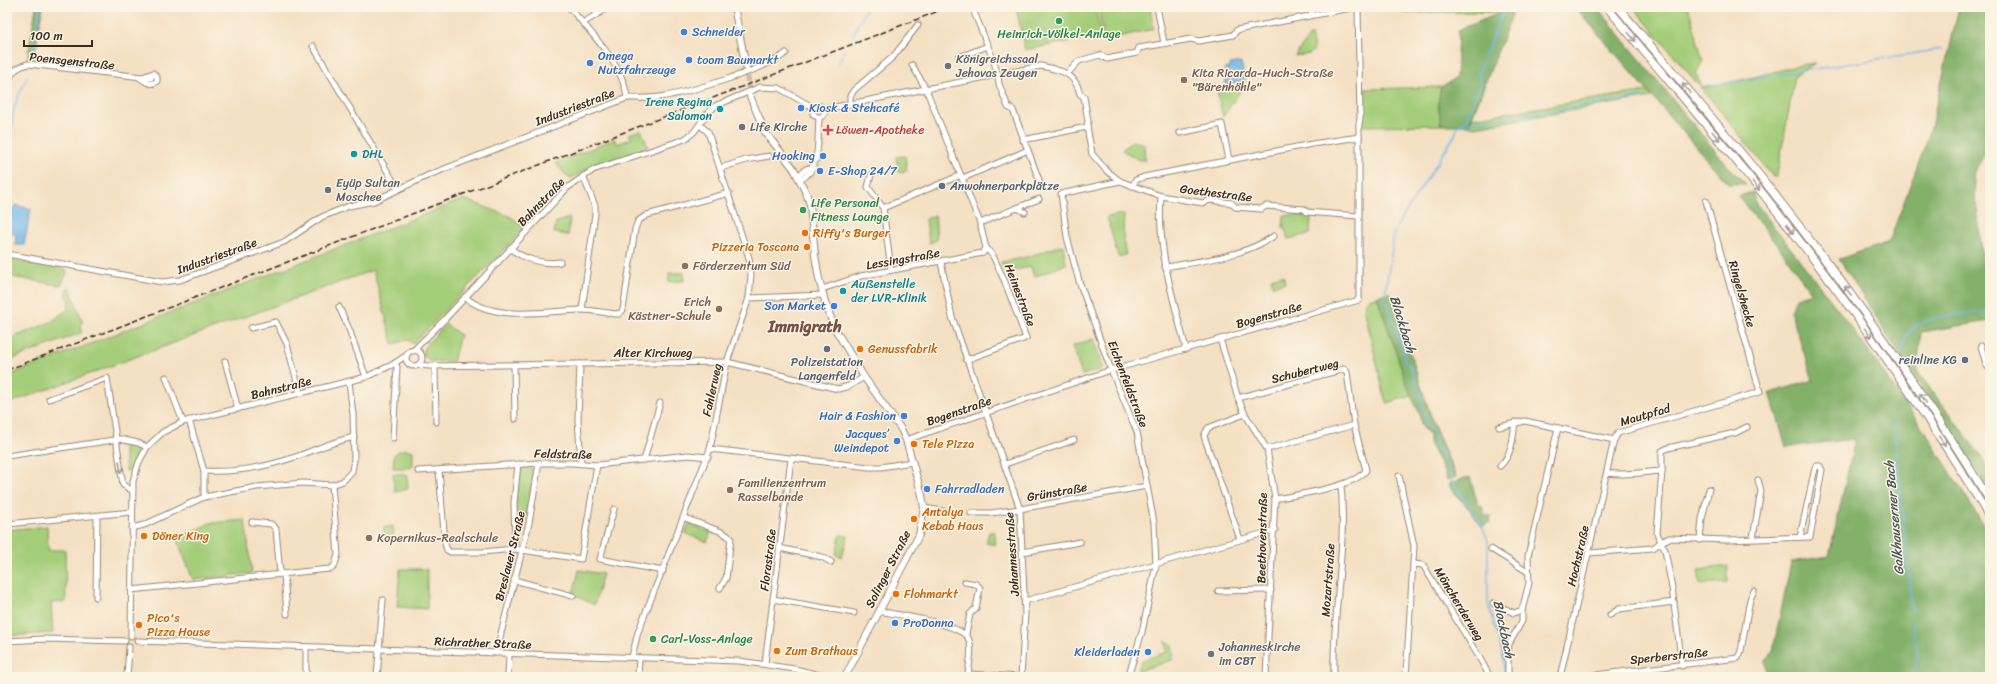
<svg xmlns="http://www.w3.org/2000/svg" width="1997" height="684" viewBox="0 0 1997 684" font-family="Sriracha,sans-serif">
  <style>
    .green { fill: #a5ce7a; stroke: #707c4c }
    .forest { fill: #84b16a; stroke: #606e44 }
    .water { fill: #73b7e9; stroke: #577084 }
    .lines { fill: none; stroke-linecap: round; stroke-linejoin: round }
    .stream { stroke: #73b7e9; stroke-width: 1.5 }
    .major-tunnel { stroke: #cfbca2; stroke-width: 6; stroke-dasharray: 6 3; stroke-linecap: butt }
    .minor-casing { stroke: #988570; stroke-width: 7 }
    .major-casing { stroke: #988570; stroke-width: 8 }
    .highway-casing { stroke: #988570; stroke-width: 9 }
    .minor { stroke: #fff; stroke-width: 5 }
    .major { stroke: #fff; stroke-width: 6 }
    .highway { stroke: #fff; stroke-width: 7 }
    .rail { stroke: #3b2a1e; stroke-width: 1.5; stroke-dasharray: 6 3; stroke-linecap: butt }
    .oneway { stroke: #a79f9a }
    .leisure-dot { fill: #2e9e5b; stroke: #fcf5e5; stroke-width: 1.5 }
    .shop-dot { fill: #3f7fe0; stroke: #fcf5e5; stroke-width: 1.5 }
    .worship-dot { fill: #6b7280; stroke: #fcf5e5; stroke-width: 1.5 }
    .education-dot { fill: #8d6e63; stroke: #fcf5e5; stroke-width: 1.5 }
    .culture-dot { fill: #0f9aa8; stroke: #fcf5e5; stroke-width: 1.5 }
    .health-dot { fill: #e0444e; stroke: #fcf5e5; stroke-width: 1.5 }
    .service-dot { fill: #5c6f8a; stroke: #fcf5e5; stroke-width: 1.5 }
    .food-dot { fill: #e8710a; stroke: #fcf5e5; stroke-width: 1.5 }
    .labels { text-anchor: middle; dominant-baseline: central; stroke-width: 3; stroke-linejoin: round; paint-order: stroke }
    .shop-label { font-size: 12px; fill: #366cbe; stroke: #fcf5e5; text-anchor: start }
    .leisure-label { font-size: 12px; fill: #27864d; stroke: #fcf5e5; text-anchor: start }
    .worship-label { font-size: 12px; fill: #5b616d; stroke: #fcf5e5; text-anchor: start }
    .street-label { font-size: 12px; fill: #3b2a1e; stroke: #fcf5e5 }
    .education-label { font-size: 12px; fill: #785e54; stroke: #fcf5e5; text-anchor: start }
    .culture-label { font-size: 12px; fill: #0d838f; stroke: #fcf5e5; text-anchor: start }
    .health-label { font-size: 12px; fill: #be3a42; stroke: #fcf5e5; text-anchor: start }
    .service-label { font-size: 12px; fill: #4e5e75; stroke: #fcf5e5; text-anchor: start }
    .food-label { font-size: 12px; fill: #c56008; stroke: #fcf5e5; text-anchor: start }
    .water-label { font-size: 13px; font-style: italic; fill: #4c545b; stroke: #fcf5e5 }
    .district-label { font-size: 16px; font-weight: bold; fill: #785045; stroke: #fcf5e5 }
  </style>
  <rect width="100%" height="100%" fill="#fcf5e5"/>
  <filter id="ink" filterUnits="userSpaceOnUse"><feTurbulence type="fractalNoise" baseFrequency=".025" numOctaves="2"/><feDisplacementMap in="SourceGraphic" scale="8" xChannelSelector="R" yChannelSelector="G"/><feConvolveMatrix kernelMatrix="1 2 1 2 8 2 1 2 1" color-interpolation-filters="sRGB"/></filter>
  <filter id="wash" filterUnits="userSpaceOnUse"><feTurbulence type="fractalNoise" baseFrequency=".012" numOctaves="4" result="noise"/><feDisplacementMap in="SourceGraphic" scale="16" xChannelSelector="R" yChannelSelector="G"/><feGaussianBlur stdDeviation="0.9" result="paint"/><feColorMatrix in="noise" values="0 0 0 0 0 0 0 0 0 0 0 0 0 0 0 0 0 1.4 0 .05"/><feComposite in="paint" operator="in"/></filter>
  <g filter="url(#wash)">
    <rect width="100%" height="100%" fill="#f4e0c3"/>
    <g class="green">
      <polygon points="1016,7 1095,7 1101,35 1025,50"/>
      <polygon points="1098,7 1150,7 1154,29 1104,40"/>
      <polygon points="1405,7 1500,7 1499,12 1405,13"/>
      <polygon points="1633,7 1687,7 1689,9 1703,61 1696,73 1702,88 1754,77 1800,65 1815,63 1795,76 1777,175 1774,178 1724,115"/>
      <polygon points="1311,34 1314,50 1310,54 1295,56"/>
      <polygon points="1243,87 1223,117 1217,92"/>
      <polygon points="1441,87 1438,103 1441,125 1362,126 1362,89"/>
      <polygon points="1646,91 1652,97 1474,127 1469,125 1472,118"/>
      <polygon points="641,130 648,147 595,165 570,179 555,163 615,139 617,144 631,139 629,134"/>
      <polygon points="1132,141 1144,144 1145,160 1139,160 1122,150"/>
      <polygon points="905,156 907,171 898,172 896,157"/>
      <polygon points="464,199 509,216 526,227 413,344 408,340 393,344 373,270 7,404 7,376"/>
      <polygon points="1124,214 1123,240 1126,255 1118,257 1107,217"/>
      <polygon points="935,215 937,240 929,243 926,219"/>
      <polygon points="1284,215 1309,216 1311,218 1310,234 1288,239 1285,229 1283,229"/>
      <polygon points="570,218 568,235 554,233 556,222"/>
      <polygon points="1063,245 1066,264 1034,277 1031,267 1005,272 1001,262 1023,258"/>
      <polygon points="7,259 66,269 67,273 62,284 57,285 7,276"/>
      <polygon points="669,273 684,273 684,281 669,282"/>
      <polygon points="1283,275 1285,282 1273,286 1271,278"/>
      <polygon points="70,287 82,321 81,333 7,361 7,340 51,322 69,308 66,289"/>
      <polygon points="1377,296 1411,396 1386,403 1364,308 1367,300"/>
      <polygon points="446,324 460,335 453,362 429,361 423,354 425,346"/>
      <polygon points="1093,339 1103,366 1100,370 1082,375 1072,346"/>
      <polygon points="123,444 134,445 139,450 130,471 126,471"/>
      <polygon points="407,449 413,451 413,466 409,468 393,468 394,455 399,451"/>
      <path d="M523 468 532 469 534 472 530 502 520 542 518 541C515 517 517 494 519 470Z"/>
      <polygon points="393,474 407,474 408,489 395,492"/>
      <polygon points="245,520 252,573 193,580 177,539 210,523"/>
      <polygon points="689,524 711,533 707,542 685,533"/>
      <polygon points="47,526 48,550 65,550 66,602 51,603 53,633 7,636 7,530"/>
      <polygon points="393,526 394,540 385,540 384,527"/>
      <polygon points="989,532 994,532 995,545 986,543"/>
      <polygon points="840,535 848,536 842,557 836,555"/>
      <polygon points="1728,566 1728,582 1700,584 1698,570"/>
      <polygon points="400,569 427,569 427,609 397,607"/>
      <polygon points="579,570 603,574 594,605 573,594"/>
      <polygon points="1499,637 1508,643 1506,658 1504,658"/>
      <polygon points="1165,641 1171,643 1174,652 1172,660 1138,671 1138,668 1142,660 1167,652"/>
    </g>
    <g class="forest">
      <polygon points="36,7 43,7 34,60 27,59"/>
      <polygon points="1501,7 1515,7 1469,125 1441,125 1438,103 1441,87 1456,78 1458,30 1500,13"/>
      <polygon points="1575,7 1597,7 1726,164 1746,184 1728,184"/>
      <polygon points="1959,7 1990,7 1990,145 1973,174 1985,279 1990,278 1990,321 1921,332 1917,371 1978,452 1990,472 1990,491 1904,362 1839,259 1889,242 1929,135"/>
      <polygon points="1753,192 1755,202 1852,328 1928,436 1990,536 1990,677 1766,677 1765,661 1773,650 1791,562 1829,556 1855,439 1786,447 1770,393 1813,380 1790,311 1796,298 1811,293 1787,258 1738,196"/>
      <polygon points="1390,292 1435,428 1456,477 1447,480 1442,467 1429,443 1429,435 1421,425 1419,412 1411,396 1377,296"/>
      <path d="M1470 477 1478 505 1482 506 1485 516H1491L1490 522 1482 527C1476 519 1471 510 1464 503 1458 497 1451 493 1449 483Z"/>
    </g>
    <g class="water">
      <polygon points="1241,62 1245,81 1226,85 1224,69 1230,68 1230,64"/>
      <polygon points="15,205 31,209 24,245 15,245 16,234 7,233 7,209 12,210"/>
    </g>
    <g class="lines">
      <g class="stream">
        <polyline points="853,35 866,8"/>
        <polyline points="32,57 38,33 39,7"/>
        <polyline points="837,65 845,50"/>
        <polyline points="1707,86 1942,49"/>
        <polyline points="1462,124 1646,97"/>
        <path d="M7 163C12 145 10 127 14 109 17 98 22 87 27 77"/>
        <path d="M1902 350C1904 344 1905 337 1909 332 1925 314 1967 314 1990 311"/>
        <polyline points="1895,422 1895,434 1912,612"/>
        <path d="M1504 673 1503 656 1488 604V541L1482 525 1453 483 1441 451 1434 445C1438 431 1433 432 1425 424L1427 416 1422 411V397L1418 392 1411 367 1404 360V349C1397 340 1396 337 1397 326L1390 316V307L1384 300 1395 229 1455 135 1457 126C1473 119 1471 98 1481 85L1480 77 1478 74 1505 7"/>
        <polyline points="1913,677 1917,659 1913,622"/>
      </g>
    </g>
  </g>
  <g filter="url(#ink)">
    <g class="lines">
      <polyline class="major-tunnel" points="746,67 750,95"/>
      <defs>
        <g id="minor">
          <path d="M569 7C590 32 624 65 627 98"/>
          <polyline points="972,7 993,59 998,75 999,84 1008,107 1013,110 1042,188"/>
          <polyline points="1157,7 1164,43"/>
          <polyline points="1310,7 1312,15"/>
          <polyline points="583,23 609,7"/>
          <polyline points="313,46 398,189"/>
          <polyline points="959,57 988,46"/>
          <polyline points="912,65 926,89 980,223 986,248 993,256 1005,282 1026,338 966,360"/>
          <path d="M153 73 157 77V81C151 87 145 81 140 78Z"/>
          <polyline points="1068,73 1079,61 1100,55 1107,59 1137,53 1139,48 1191,39 1199,41 1233,35 1237,30 1356,7"/>
          <path d="M7 90C10 74 13 68 28 64L151 78"/>
          <polyline points="850,104 850,96 854,90 893,57 918,25"/>
          <polyline points="814,108 813,114 819,118"/>
          <polyline points="814,108 820,106 825,109"/>
          <path d="M825 109 1041 66C1060 70 1075 72 1080 94L1084 97 1088 121 1087 127 1092 154 1107 171 1120 181 1161 196 1203 203 1210 200 1232 203 1235 207 1261 209 1266 206 1304 209 1307 212 1358 216"/>
          <polyline points="819,118 824,115 825,109"/>
          <polyline points="1180,133 1222,124 1229,160"/>
          <polyline points="1023,140 1087,127"/>
          <polyline points="721,168 746,160 769,156"/>
          <polyline points="871,175 868,187 883,208 891,270"/>
          <polyline points="798,176 806,169 814,167"/>
          <polyline points="963,178 1028,150"/>
          <path d="M800 180C822 170 817 138 819 118"/>
          <polyline points="1120,181 1061,194 1067,237 1079,281 1111,370 1137,432 1154,523 1156,565 1142,632 1128,677"/>
          <polyline points="1132,186 1136,180 1144,177 1312,144 1359,137"/>
          <path d="M1161 196C1157 249 1173 298 1186 349"/>
          <polyline points="883,208 961,175"/>
          <polyline points="1017,208 1025,212"/>
          <polyline points="980,223 1039,199"/>
          <path d="M510 248C523 259 543 265 560 262"/>
          <path d="M7 254 162 282 180 280 284 242 322 217 349 206 374 201 429 175 627 98C638 98 649 99 660 97 686 93 768 69 786 53"/>
          <polyline points="941,262 952,317 1020,509 1025,614 1021,677"/>
          <path d="M1165 267C1201 261 1243 257 1274 236"/>
          <polyline points="822,289 861,276 983,253 986,248"/>
          <path d="M465 297C494 322 545 311 579 310 593 309 606 314 619 314L623 310 635 229 638 221 647 215 729 193"/>
          <polyline points="749,298 823,295"/>
          <polyline points="339,307 349,329 366,377"/>
          <polyline points="582,310 595,214 595,206 583,176"/>
          <polyline points="251,328 276,322 287,344 300,393"/>
          <polyline points="1220,339 1238,398 1245,414 1267,449 1275,499 1266,677"/>
          <polyline points="1981,346 1986,364 1990,370"/>
          <circle cx="414" cy="358" r="8"/>
          <polyline points="413,351 445,319 567,188 593,170 685,139 694,132 707,114 715,106 760,87 779,88 814,108"/>
          <polyline points="225,361 238,409"/>
          <polyline points="580,364 578,420 581,463"/>
          <polyline points="418,365 429,366 727,362 838,389 849,386 864,377"/>
          <polyline points="435,365 436,422"/>
          <polyline points="514,365 515,419"/>
          <polyline points="166,377 183,422"/>
          <path d="M1238 398 1344 369 1347 372 1354 425 1366 470C1356 487 1295 495 1275 499"/>
          <polyline points="49,399 107,378 123,485 131,490"/>
          <polyline points="189,420 204,471 204,497"/>
          <polyline points="1499,427 1525,421 1614,440"/>
          <polyline points="393,438 397,367 395,363"/>
          <polyline points="906,440 1111,370 1359,300 1359,124 1360,118 1358,7"/>
          <polyline points="710,449 869,467 881,467 912,462"/>
          <polyline points="1267,449 1354,425"/>
          <polyline points="7,456 120,439 138,443 147,447"/>
          <polyline points="644,460 660,403"/>
          <polyline points="1005,464 1074,440"/>
          <path d="M1500 466C1512 455 1513 438 1515 422"/>
          <polyline points="439,470 445,544 447,550 450,552 482,552 515,549 581,559 597,465"/>
          <path d="M204 471C237 473 267 467 298 456 317 449 334 441 354 437"/>
          <polyline points="418,471 539,463 572,463 597,465 688,455 708,457"/>
          <path d="M1607 473C1626 476 1643 472 1662 471V451L1668 448 1735 433 1747 427"/>
          <polyline points="1399,476 1414,546 1406,677"/>
          <polyline points="924,508 954,513"/>
          <polyline points="614,509 600,559 663,571"/>
          <polyline points="971,513 991,513 1020,509 1147,486"/>
          <polyline points="685,518 722,532 731,538 726,578 720,588"/>
          <polyline points="252,522 271,524 276,529 280,574"/>
          <polyline points="7,524 132,512"/>
          <polyline points="132,528 144,525 204,497 257,487 303,483 332,485 343,481 352,471 354,460 353,414 349,382"/>
          <polyline points="1753,538 1761,491 1758,480"/>
          <polyline points="1240,539 1204,436 1208,428 1245,414"/>
          <polyline points="1700,540 1702,519 1709,489"/>
          <polyline points="779,548 822,557 831,562"/>
          <polyline points="515,549 514,502 518,464"/>
          <polyline points="1491,549 1528,572"/>
          <polyline points="1023,552 1080,542"/>
          <polyline points="1589,553 1653,548 1661,542 1657,533 1662,471"/>
          <polyline points="1414,564 1423,565 1479,657 1490,677"/>
          <polyline points="284,574 287,614"/>
          <polyline points="514,580 573,596"/>
          <polyline points="965,582 976,584 980,588 976,608 970,614 966,634"/>
          <polyline points="131,590 329,569 334,567 338,555 332,485"/>
          <polyline points="1218,591 1271,590"/>
          <polyline points="96,597 97,516"/>
          <polyline points="773,599 854,613"/>
          <polyline points="1025,601 1275,530"/>
          <polyline points="1493,603 1514,613 1522,610"/>
          <path d="M879 611C897 615 963 623 969 640 973 649 969 664 968 674L1021 677"/>
          <polyline points="1610,615 1619,609 1674,602"/>
          <polyline points="131,636 133,481 139,462 147,447 163,432 183,422 366,377 392,365 407,355"/>
          <polyline points="7,641 43,639 125,641"/>
          <polyline points="137,641 739,661 795,669 827,677"/>
          <polyline points="496,653 529,523 539,463"/>
          <polyline points="632,657 638,632 710,449 727,362 749,298 751,275 749,258 708,132 700,125"/>
          <polyline points="765,663 791,459"/>
          <polyline points="1682,666 1672,588 1665,550 1661,542 1669,538 1727,540 1810,537 1822,470 1820,466 1816,466 1815,468 1800,537"/>
          <polyline points="127,677 129,647"/>
          <polyline points="306,677 306,647"/>
          <polyline points="377,677 383,600"/>
          <polyline points="508,677 509,654"/>
          <polyline points="638,677 639,658"/>
          <path d="M1334 677C1332 613 1347 549 1341 485"/>
          <polyline points="1508,677 1508,652 1509,644 1522,621 1522,610 1529,583 1528,556 1558,428"/>
          <polyline points="1560,677 1614,440 1618,433 1760,392 1706,201"/>
          <polyline points="1578,677 1738,658 1741,651 1750,599 1754,591"/>
        </g>
        <g id="major">
          <polyline points="734,7 746,67"/>
          <polyline points="750,96 765,132 794,169 806,193 810,204 815,255 819,279 826,305 835,329 864,377 901,429 906,440 922,495 924,508 919,535 845,677"/>
        </g>
        <g id="highway">
          <path d="M1607 7C1653 63 1701 118 1747 174 1835 283 1918 398 1990 518"/>
          <path d="M1618 7C1664 62 1711 116 1756 171 1840 276 1920 386 1990 501"/>
        </g>
      </defs>
      <use href="#minor" class="minor-casing"/>
      <use href="#major" class="major-casing"/>
      <use href="#highway" class="highway-casing"/>
      <use href="#minor" class="minor"/>
      <use href="#major" class="major"/>
      <use href="#highway" class="highway"/>
      <polyline class="rail" points="7,370 949,7"/>
    </g>
    <defs><path id="oneway-shaft" d="M-6 0H5M1.5-3L5.5 0L1.5 3" fill="none" stroke-width="1.6" stroke-linecap="round" stroke-linejoin="round"/></defs>
    <g class="oneway">
      <use href="#oneway-shaft" transform="translate(1632 37) rotate(50)"/>
      <use href="#oneway-shaft" transform="translate(1686 88) rotate(-130)"/>
      <use href="#oneway-shaft" transform="translate(1716 136) rotate(50)"/>
      <use href="#oneway-shaft" transform="translate(1756 186) rotate(51)"/>
      <use href="#oneway-shaft" transform="translate(1790 229) rotate(52)"/>
      <use href="#oneway-shaft" transform="translate(1848 291) rotate(-126)"/>
      <use href="#oneway-shaft" transform="translate(1868 333) rotate(54)"/>
      <use href="#oneway-shaft" transform="translate(1923 398) rotate(-124)"/>
      <use href="#oneway-shaft" transform="translate(1942 441) rotate(56)"/>
      <use href="#oneway-shaft" transform="translate(120 467) rotate(81)"/>
    </g>
  </g>
  <g class="leisure-dot">
    <circle cx="1059" cy="21" r="4"/>
    <circle cx="803" cy="210" r="4"/>
    <circle cx="653" cy="639" r="4"/>
  </g>
  <g class="shop-dot">
    <circle cx="684" cy="32" r="4"/>
    <circle cx="689" cy="60" r="4"/>
    <circle cx="590" cy="63" r="4"/>
    <circle cx="801" cy="108" r="4"/>
    <circle cx="823" cy="156" r="4"/>
    <circle cx="820" cy="171" r="4"/>
    <circle cx="834" cy="306" r="4"/>
    <circle cx="904" cy="416" r="4"/>
    <circle cx="897" cy="441" r="4"/>
    <circle cx="927" cy="489" r="4"/>
    <circle cx="895" cy="623" r="4"/>
    <circle cx="1148" cy="652" r="4"/>
  </g>
  <g class="worship-dot">
    <circle cx="948" cy="66" r="4"/>
    <circle cx="742" cy="127" r="4"/>
    <circle cx="328" cy="190" r="4"/>
    <circle cx="1211" cy="654" r="4"/>
  </g>
  <g class="education-dot">
    <circle cx="1184" cy="80" r="4"/>
    <circle cx="685" cy="266" r="4"/>
    <circle cx="719" cy="309" r="4"/>
    <circle cx="730" cy="490" r="4"/>
    <circle cx="369" cy="538" r="4"/>
  </g>
  <g class="culture-dot">
    <circle cx="720" cy="109" r="4"/>
    <circle cx="354" cy="154" r="4"/>
    <circle cx="843" cy="291" r="4"/>
  </g>
  <path class="health-dot" d="M826 124h4v4h4v4h-4v4h-4v-4h-4v-4h4z"/>
  <g class="service-dot">
    <circle cx="942" cy="186" r="4"/>
    <circle cx="827" cy="349" r="4"/>
    <circle cx="1965" cy="360" r="4"/>
  </g>
  <g class="food-dot">
    <circle cx="805" cy="233" r="4"/>
    <circle cx="807" cy="247" r="4"/>
    <circle cx="860" cy="349" r="4"/>
    <circle cx="914" cy="444" r="4"/>
    <circle cx="914" cy="519" r="4"/>
    <circle cx="144" cy="536" r="4"/>
    <circle cx="896" cy="594" r="4"/>
    <circle cx="139" cy="625" r="4"/>
    <circle cx="777" cy="651" r="4"/>
  </g>
  <g class="labels">
    <g class="shop-label">
      <text x="692" y="32">Schneider</text>
      <text x="598" y="56">Omega<tspan x="598" dy="14">Nutzfahrzeuge</tspan></text>
      <text x="697" y="60">toom Baumarkt</text>
      <text x="809" y="108">Kiosk &amp; Stehcafé</text>
      <text x="815" y="156" text-anchor="end">Hooking</text>
      <text x="828" y="171">E-Shop 24/7</text>
      <text x="826" y="306" text-anchor="end">Son Market</text>
      <text x="896" y="416" text-anchor="end">Hair &amp; Fashion</text>
      <text x="889" y="434" text-anchor="end">Jacques’<tspan x="889" dy="14">Weindepot</tspan></text>
      <text x="935" y="489">Fahrradladen</text>
      <text x="903" y="623">ProDonna</text>
      <text x="1140" y="652" text-anchor="end">Kleiderladen</text>
    </g>
    <g class="leisure-label">
      <text x="1059" y="34" text-anchor="middle">Heinrich-Völkel-Anlage</text>
      <text x="811" y="203">Life Personal<tspan x="811" dy="14">Fitness Lounge</tspan></text>
      <text x="661" y="639">Carl-Voss-Anlage</text>
    </g>
    <g class="worship-label">
      <text x="956" y="59">Königreichssaal<tspan x="956" dy="14">Jehovas Zeugen</tspan></text>
      <text x="750" y="127">Life Kirche</text>
      <text x="336" y="183">Eyüp Sultan<tspan x="336" dy="14">Moschee</tspan></text>
      <text x="1219" y="647">Johanneskirche<tspan x="1219" dy="14">im CBT</tspan></text>
    </g>
    <g class="street-label">
      <text transform="translate(72 61) rotate(6)">Poensgenstraße</text>
      <text transform="translate(575 107) rotate(-21)">Industriestraße</text>
      <text transform="translate(1216 193) rotate(7)">Goethestraße</text>
      <text transform="translate(541 202) rotate(-46)">Bahnstraße</text>
      <text transform="translate(217 256) rotate(-20)">Industriestraße</text>
      <text transform="translate(903 259) rotate(-10)">Lessingstraße</text>
      <text transform="translate(1742 294) rotate(74)">Ringelshecke</text>
      <text transform="translate(1020 295) rotate(69)">Heinestraße</text>
      <text transform="translate(1269 315) rotate(-16)">Bogenstraße</text>
      <text x="653" y="353">Alter Kirchweg</text>
      <text transform="translate(1305 371) rotate(-14)">Schubertweg</text>
      <text transform="translate(1128 384) rotate(69)">Eichenfeldstraße</text>
      <text transform="translate(281 388) rotate(-14)">Bahnstraße</text>
      <text transform="translate(712 390) rotate(-78)">Fahlerweg</text>
      <text transform="translate(959 411) rotate(-19)">Bogenstraße</text>
      <text transform="translate(1645 415) rotate(-16)">Mautpfad</text>
      <text transform="translate(563 454) rotate(1)">Feldstraße</text>
      <text transform="translate(1057 492) rotate(-10)">Grünstraße</text>
      <text transform="translate(1262 538) rotate(-89)">Beethovenstraße</text>
      <text transform="translate(1012 554) rotate(-94)">Johannesstraße</text>
      <text transform="translate(510 556) rotate(-76)">Breslauer Straße</text>
      <text transform="translate(1578 556) rotate(-77)">Hochstraße</text>
      <text transform="translate(768 560) rotate(-83)">Florastraße</text>
      <text transform="translate(888 569) rotate(-63)">Solinger Straße</text>
      <text transform="translate(1328 580) rotate(-86)">Mozartstraße</text>
      <text transform="translate(1459 604) rotate(59)">Möncherderweg</text>
      <text transform="translate(483 643) rotate(2)">Richrather Straße</text>
      <text transform="translate(1669 656) rotate(-6)">Sperberstraße</text>
    </g>
    <g class="education-label">
      <text x="1192" y="73">Kita Ricarda-Huch-Straße<tspan x="1192" dy="14">"Bärenhöhle"</tspan></text>
      <text x="693" y="266">Förderzentum Süd</text>
      <text x="711" y="302" text-anchor="end">Erich<tspan x="711" dy="14">Kästner-Schule</tspan></text>
      <text x="738" y="483">Familienzentrum<tspan x="738" dy="14">Rasselbande</tspan></text>
      <text x="377" y="538">Kopernikus-Realschule</text>
    </g>
    <g class="culture-label">
      <text x="712" y="102" text-anchor="end">Irene Regina<tspan x="712" dy="14">Salomon</tspan></text>
      <text x="362" y="154">DHL</text>
      <text x="851" y="284">Außenstelle<tspan x="851" dy="14">der LVR-Klinik</tspan></text>
    </g>
    <g class="health-label">
      <text x="836" y="130">Löwen-Apotheke</text>
    </g>
    <g class="service-label">
      <text x="950" y="186">Anwohnerparkplätze</text>
      <text x="1957" y="360" text-anchor="end">reinline KG</text>
      <text x="827" y="362" text-anchor="middle">Polizeistation<tspan x="827" dy="14">Langenfeld</tspan></text>
    </g>
    <g class="food-label">
      <text x="813" y="233">Riffy's Burger</text>
      <text x="799" y="247" text-anchor="end">Pizzeria Toscana</text>
      <text x="868" y="349">Genussfabrik</text>
      <text x="922" y="444">Tele Pizza</text>
      <text x="922" y="512">Antalya<tspan x="922" dy="14">Kebab Haus</tspan></text>
      <text x="152" y="536">Döner King</text>
      <text x="904" y="594">Flohmarkt</text>
      <text x="147" y="618">Pico's<tspan x="147" dy="14">Pizza House</tspan></text>
      <text x="785" y="651">Zum Brathaus</text>
    </g>
    <g class="water-label">
      <text transform="translate(1403 324) rotate(73)">Blockbach</text>
      <text transform="translate(1894 518) rotate(-95)">Galkhauserner Bach</text>
      <text transform="translate(1504 629) rotate(78)">Blockbach</text>
    </g>
    <g class="district-label">
      <text x="805" y="326">Immigrath</text>
    </g>
  </g>
  <rect width="1997" height="684" fill="none" stroke="#fcf5e5" stroke-width="24"/>
  <path d="M24 40v6h68v-6" fill="none" stroke="#3b2a1e" stroke-width="2"/>
  <text x="30" y="40" font-size="12" fill="#3b2a1e" stroke="#fcf5e5" stroke-width="3" paint-order="stroke">100 m</text>
</svg>
